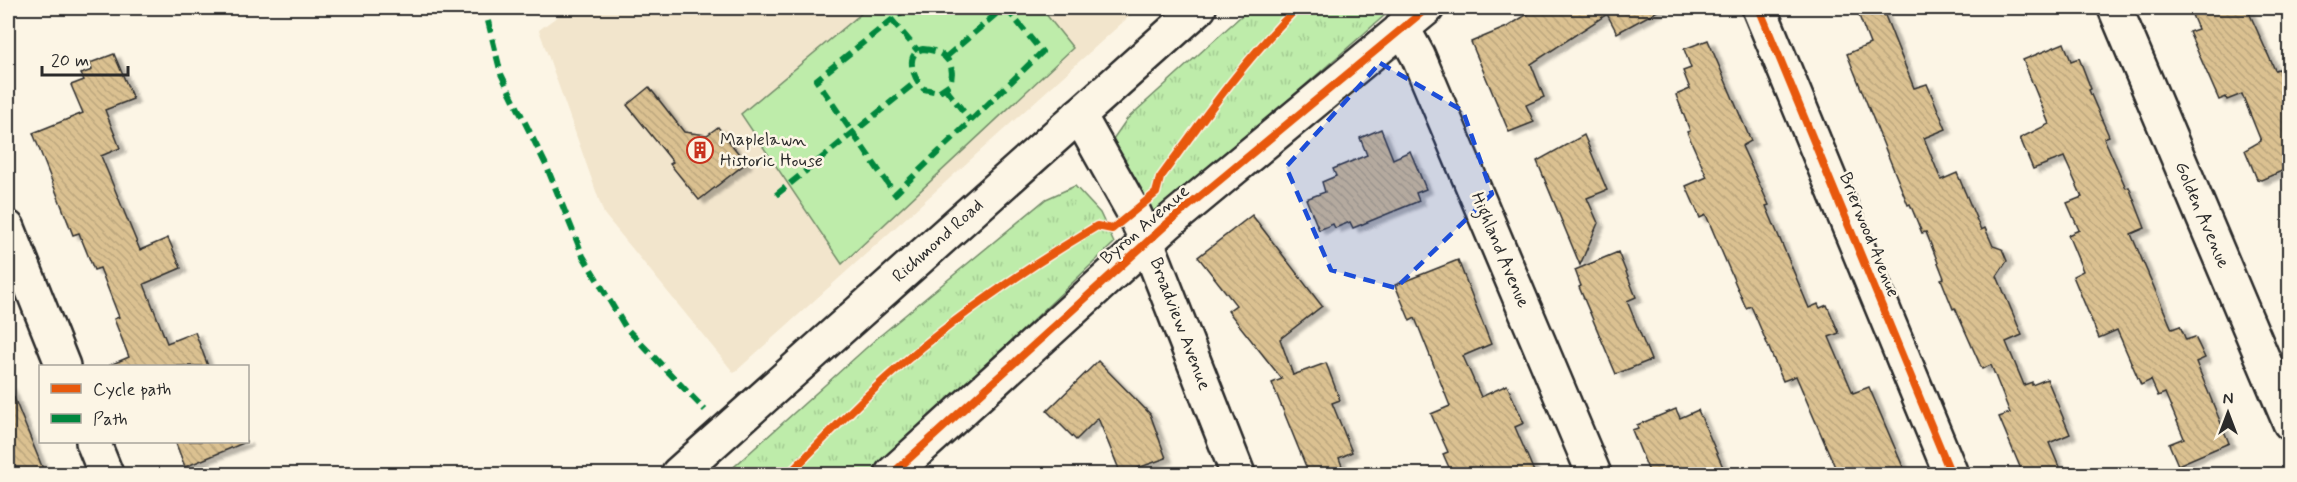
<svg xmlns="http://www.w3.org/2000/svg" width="2297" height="482" viewBox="0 0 2297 482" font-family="Mynerve,sans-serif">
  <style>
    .built { fill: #f2e5cc }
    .grass { fill: url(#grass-tufts); stroke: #748c6a; stroke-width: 1.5 }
    .garden { fill: #beecaa; stroke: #748c6a; stroke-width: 1.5 }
    .building { fill: url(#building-back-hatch); stroke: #2b2b2b; stroke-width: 1.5; filter: url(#shadow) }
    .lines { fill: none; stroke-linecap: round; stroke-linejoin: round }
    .minor-casing { stroke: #2b2b2b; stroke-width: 38 }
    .major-casing { stroke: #2b2b2b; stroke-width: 38 }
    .minor { stroke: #fcf5e5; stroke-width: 33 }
    .major { stroke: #fcf5e5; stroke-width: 33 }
    .quiet { stroke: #00873e; stroke-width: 6; stroke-dasharray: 12 6; stroke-linecap: butt }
    .cycleway-casing { stroke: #fcf5e5; stroke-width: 11 }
    .cycleway { stroke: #e8590c; stroke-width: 8 }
    .marked { fill: #1d4ed8; fill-opacity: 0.2; stroke: #1d4ed8; stroke-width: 4.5; stroke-dasharray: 12 8; stroke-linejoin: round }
    .labels { text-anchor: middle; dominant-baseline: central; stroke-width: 5; stroke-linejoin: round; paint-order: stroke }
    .poi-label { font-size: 18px; fill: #2b2b2b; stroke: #fcf5e5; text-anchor: start }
    .street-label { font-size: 18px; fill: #2b2b2b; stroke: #fcf5e5 }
  </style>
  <defs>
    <pattern id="grass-tufts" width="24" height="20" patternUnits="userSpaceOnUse" patternTransform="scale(1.5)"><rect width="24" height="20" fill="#beecaa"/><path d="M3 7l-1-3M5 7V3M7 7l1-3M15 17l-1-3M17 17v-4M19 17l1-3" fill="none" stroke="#a3cb92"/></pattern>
    <pattern id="building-back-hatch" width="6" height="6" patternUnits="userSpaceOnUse" patternTransform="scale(1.5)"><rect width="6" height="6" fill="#dbc191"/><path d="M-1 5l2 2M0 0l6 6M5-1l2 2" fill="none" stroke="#bca67d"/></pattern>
    <filter id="shadow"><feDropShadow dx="6" dy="4" stdDeviation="1.5" flood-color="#0004"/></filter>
  </defs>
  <rect width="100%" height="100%" fill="#fcf5e5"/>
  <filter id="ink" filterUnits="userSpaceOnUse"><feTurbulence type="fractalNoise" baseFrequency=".0167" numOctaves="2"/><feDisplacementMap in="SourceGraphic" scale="12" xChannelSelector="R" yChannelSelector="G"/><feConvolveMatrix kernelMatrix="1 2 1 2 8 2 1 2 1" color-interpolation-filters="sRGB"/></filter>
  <g filter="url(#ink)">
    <polygon class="built" points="569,8 1129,8 1133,13 734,373 604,214 539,30"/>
    <g class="grass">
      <polygon points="1250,8 1393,8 1154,218 1137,181 1113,139 1127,119"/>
      <polygon points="1075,186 1100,213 1114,243 872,474 726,474 876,339 1046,199"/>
    </g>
    <polygon class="garden" points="868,8 1041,8 1073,48 842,264 741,114"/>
    <g class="building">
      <polygon points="1537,8 1663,8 1617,33 1607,14 1531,64 1544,97 1526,105 1534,122 1509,132 1471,42 1507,27"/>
      <polygon points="1856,8 1882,8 1914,88 1927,84 1946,129 1924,138 1941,180 1957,173 1981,230 1985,228 1993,246 2002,249 2007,261 1997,276 2022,335 2006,342 2024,385 2032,382 2032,385 2047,379 2070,434 2049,443 2062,474 2023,474 1999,417 2010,413 1991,365 1982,369 1955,308 1953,309 1941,279 1944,278 1926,232 1922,233 1910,204 1908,205 1847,54 1870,44"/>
      <polygon points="2210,8 2247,8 2275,70 2279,69 2284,81 2289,79 2289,168 2261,180 2257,179 2245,150 2261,141 2242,94 2227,100 2226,97 2219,100 2189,32 2198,29 2192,15"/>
      <polygon points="1708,40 1751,141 1742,146 1769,205 1766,206 1809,308 1818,304 1820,308 1827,305 1839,333 1829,337 1853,393 1869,387 1906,474 1838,474 1796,376 1783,381 1751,306 1746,308 1706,215 1700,218 1686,186 1707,177 1687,132 1690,131 1676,95 1690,89 1683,71 1691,68 1684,49"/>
      <polygon points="2064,43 2071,61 2079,58 2091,89 2089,90 2109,136 2104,138 2126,188 2129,187 2145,228 2131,234 2172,329 2180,326 2186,340 2195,337 2205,358 2196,362 2229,443 2178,465 2169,444 2184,438 2165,393 2158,396 2151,380 2141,385 2117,330 2099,338 2073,276 2083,271 2068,235 2079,230 2067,203 2082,197 2064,157 2033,169 2020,138 2049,124 2023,60"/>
      <polygon points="114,54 133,99 105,110 120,148 101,156 140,250 168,238 181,268 144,284 167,343 195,332 208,366 110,366 110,365 129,357 114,319 119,317 100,268 94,270 79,233 73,235 33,133 83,113 71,85 84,80 81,74 92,70 90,63"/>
      <polygon points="649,87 684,132 707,135 718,127 746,163 699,200 670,164 673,162 627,105"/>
      <polygon points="1381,129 1393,159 1410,151 1426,189 1416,193 1419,201 1353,228 1350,222 1335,228 1333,224 1319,230 1306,199 1325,192 1322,182 1336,176 1333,169 1367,155 1360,138"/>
      <polygon points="1584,135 1607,190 1587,198 1598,223 1580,265 1537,161"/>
      <polygon points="1252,215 1322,306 1280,339 1293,375 1326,363 1340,400 1332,403 1352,452 1339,458 1345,474 1309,474 1272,383 1282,379 1228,311 1236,305 1198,257"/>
      <polygon points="1618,252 1636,297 1627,301 1651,360 1616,374 1579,287 1581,286 1575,270"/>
      <polygon points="1458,260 1491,344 1463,356 1481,397 1507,385 1524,423 1515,427 1535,474 1452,474 1443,454 1448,452 1431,414 1450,406 1415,318 1410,321 1395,285"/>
      <polygon points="1098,361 1150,414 1166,458 1121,474 1098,418 1076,440 1047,411"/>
      <polygon points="9,385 45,474 8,474"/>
      <polygon points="1676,409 1680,418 1698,410 1726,474 1650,474 1632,430 1638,428 1637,425"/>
      <polygon points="175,441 246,441 246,442 185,467"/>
    </g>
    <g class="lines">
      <defs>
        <g id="minor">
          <polyline points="1759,8 1951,474"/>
          <polyline points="2115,8 2290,423"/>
          <polyline points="1402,27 1418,56 1594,474"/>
          <polyline points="1079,115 1134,213 1147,242 1238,474"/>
          <polyline points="8,228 63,366"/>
          <polyline points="93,442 106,474"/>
          <polyline points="892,474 1168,223 1427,8"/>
        </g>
        <polyline id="major" points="678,474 1199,8"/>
      </defs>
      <use href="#minor" class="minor-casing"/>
      <use href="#major" class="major-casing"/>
      <use href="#minor" class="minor"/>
      <use href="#major" class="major"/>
      <g class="quiet">
        <polyline points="907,8 816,80 895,194 1042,52 1006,8"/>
        <polyline points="891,19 918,51"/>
        <polyline points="488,21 501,74 546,165 583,256 626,328 705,410"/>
        <path d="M923 49C944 50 957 63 950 84L938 92 924 89C914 80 903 54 923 49Z"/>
        <polyline points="946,57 1003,8"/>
        <polyline points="945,88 971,121"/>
        <polyline points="776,195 917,81"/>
      </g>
      <defs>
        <g id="cycleway">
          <polyline points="1759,8 1951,474"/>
          <path d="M789 474C823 440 856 404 893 372 956 316 1025 269 1097 226L1112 229 1156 193 1160 178C1203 119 1245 59 1297 8"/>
          <polyline points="892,474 1168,223 1427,8"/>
        </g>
      </defs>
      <use href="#cycleway" class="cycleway-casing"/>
      <use href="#cycleway" class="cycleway"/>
    </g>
  </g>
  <path class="marked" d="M1380 63 1463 111 1492 194 1396 288 1331 270 1286 167Z"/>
  <defs>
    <symbol id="building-ring" viewBox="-11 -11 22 22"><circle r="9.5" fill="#fcf5e5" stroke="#c8321e" stroke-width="1.5"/><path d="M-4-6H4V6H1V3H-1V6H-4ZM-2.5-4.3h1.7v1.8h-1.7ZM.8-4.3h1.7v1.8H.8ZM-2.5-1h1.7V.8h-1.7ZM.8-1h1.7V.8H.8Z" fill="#c8321e"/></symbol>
  </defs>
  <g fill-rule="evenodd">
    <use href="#building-ring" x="685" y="135" width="30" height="30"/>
  </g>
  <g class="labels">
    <g class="poi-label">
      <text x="720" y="140">Maplelawn<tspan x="720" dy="21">Historic House</tspan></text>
    </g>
    <g class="street-label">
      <text transform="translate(2202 215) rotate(67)">Golden Avenue</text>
      <text transform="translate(1145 225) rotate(-41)">Byron Avenue</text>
      <text transform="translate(1869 235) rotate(68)">Brierwood Avenue</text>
      <text transform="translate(938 241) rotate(-42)">Richmond Road</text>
      <text transform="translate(1500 250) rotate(67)">Highland Avenue</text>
      <text transform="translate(1180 324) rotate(69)">Broadview Avenue</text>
    </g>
  </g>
  <rect width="2297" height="482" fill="none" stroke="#fcf5e5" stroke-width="30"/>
  <rect x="15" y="15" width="2267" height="452" fill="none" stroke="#2b2b2b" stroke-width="2" filter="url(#ink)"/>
  <rect x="39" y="365" width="210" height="78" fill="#fcf5e5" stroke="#a8a49b" stroke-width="1.5"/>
  <rect x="51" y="384" width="30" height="9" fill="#e8590c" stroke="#a8a49b" stroke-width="1.5"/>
  <text x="93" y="395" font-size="18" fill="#2b2b2b">Cycle path</text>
  <rect x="51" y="414" width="30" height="9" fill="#00873e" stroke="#a8a49b" stroke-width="1.5"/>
  <text x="93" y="425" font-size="18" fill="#2b2b2b">Path</text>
  <g transform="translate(2228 413)" stroke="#fcf5e5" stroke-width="4.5" paint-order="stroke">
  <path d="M0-4.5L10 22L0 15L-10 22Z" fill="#2b2b2b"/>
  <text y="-9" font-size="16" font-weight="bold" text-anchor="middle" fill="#2b2b2b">N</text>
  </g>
  <path d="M42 66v9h86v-9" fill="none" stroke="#2b2b2b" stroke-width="3"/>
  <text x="51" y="66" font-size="18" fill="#2b2b2b" stroke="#fcf5e5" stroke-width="4.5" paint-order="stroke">20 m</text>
</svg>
